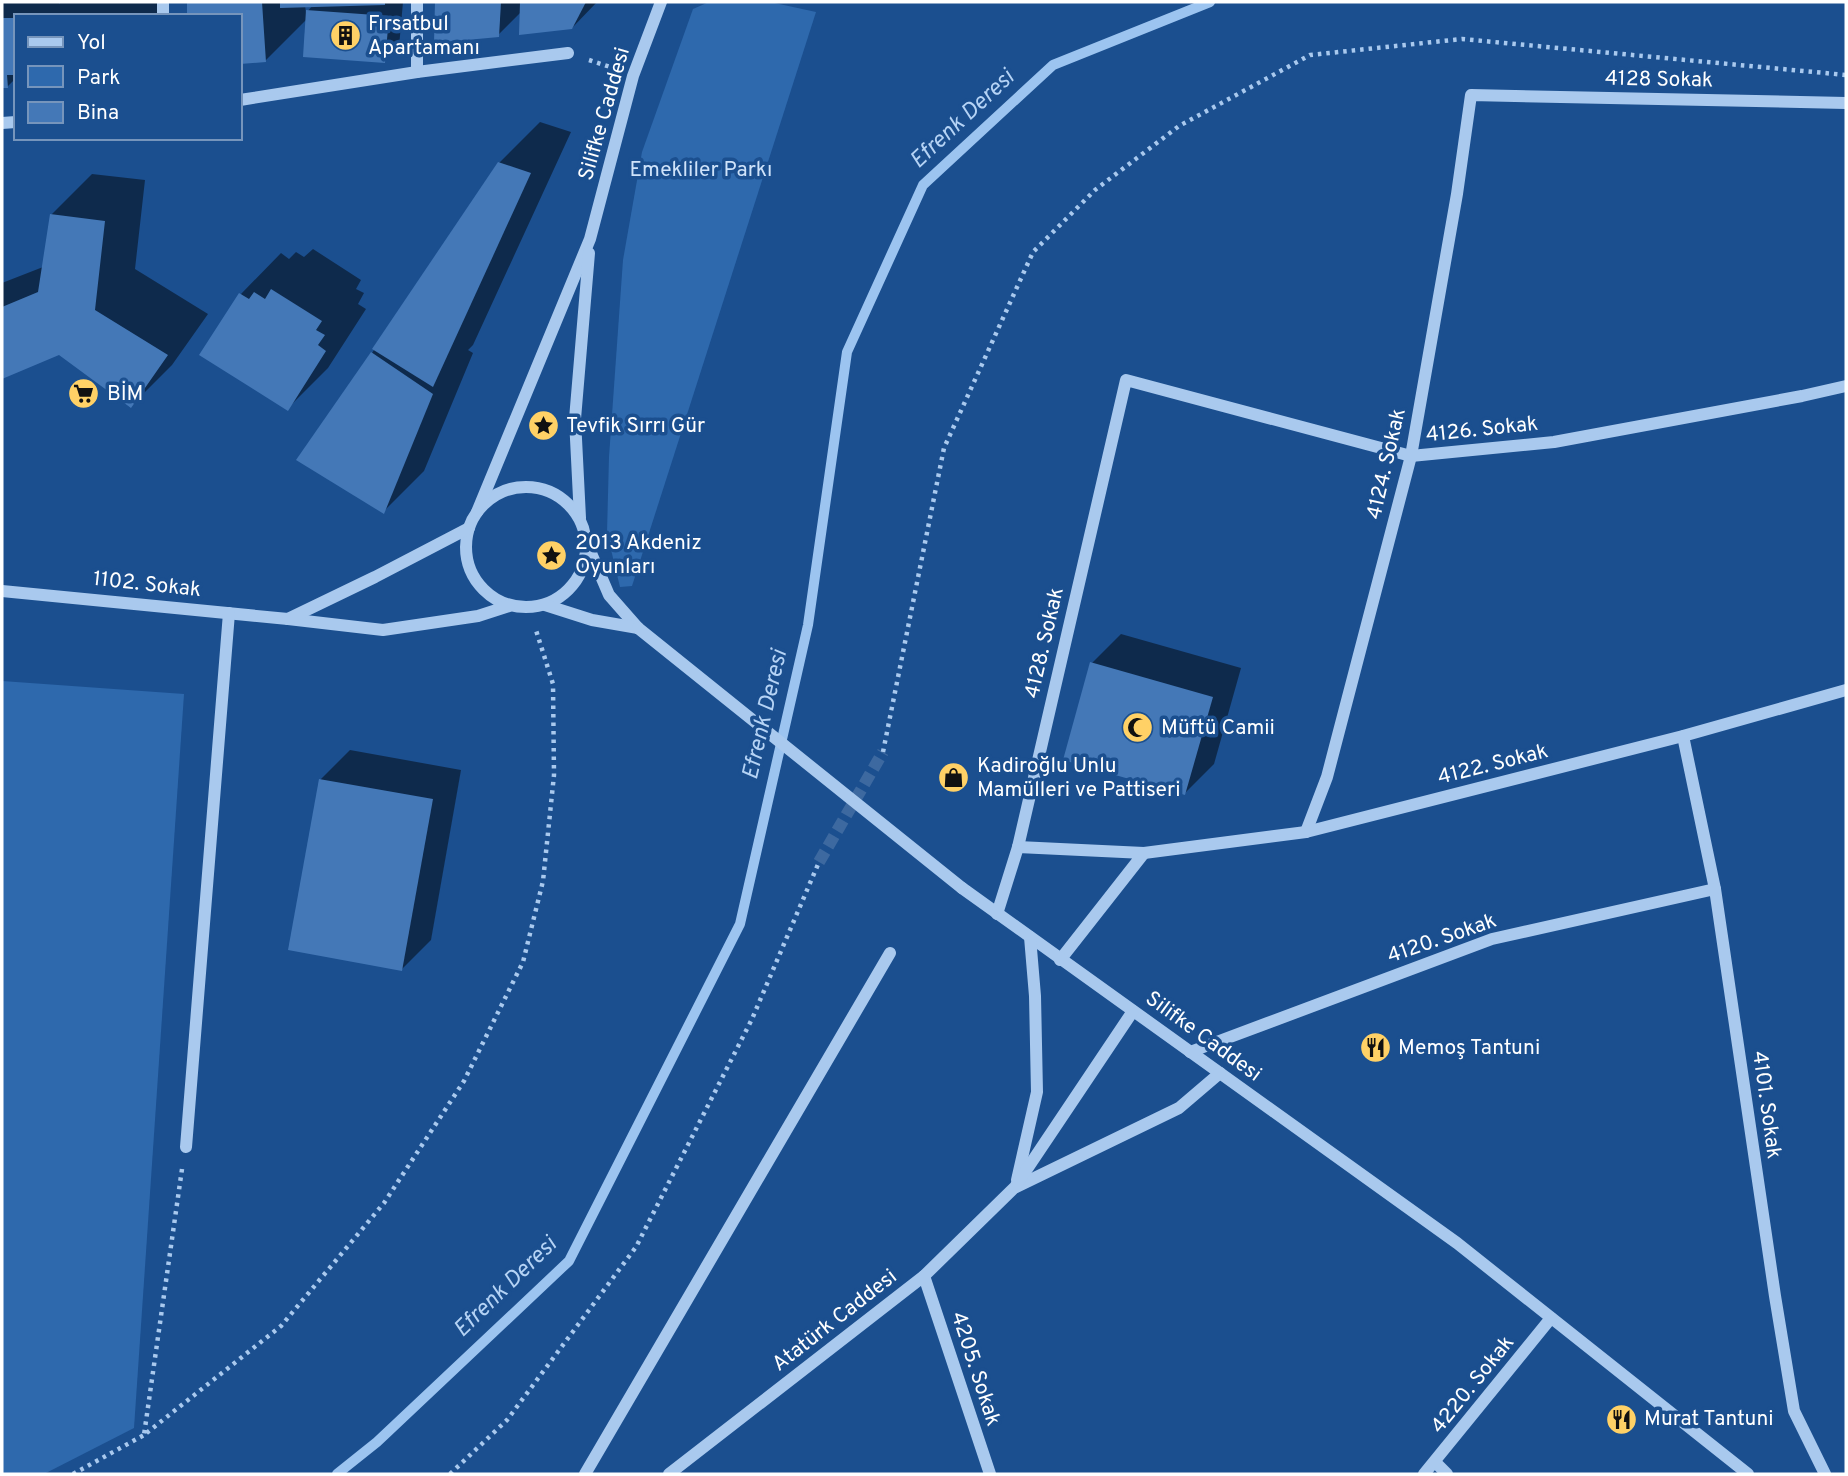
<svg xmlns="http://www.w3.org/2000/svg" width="1848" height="1476" viewBox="0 0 1848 1476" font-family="Overpass,sans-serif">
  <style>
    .green { fill: #2e69ad }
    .shadow { fill: #0007; fill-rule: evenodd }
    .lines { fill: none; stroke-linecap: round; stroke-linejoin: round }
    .stream { stroke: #9cc4f0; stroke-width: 10 }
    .building { fill: #4478b7 }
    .minor-tunnel { stroke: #3d69a0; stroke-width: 12; stroke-dasharray: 12 6; stroke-linecap: butt }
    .path { stroke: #a9c9ee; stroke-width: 4.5; stroke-dasharray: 3.5 5; stroke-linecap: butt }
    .minor { stroke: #a9c9ee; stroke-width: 12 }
    .minor-bridge { stroke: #a9c9ee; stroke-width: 12 }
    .labels { text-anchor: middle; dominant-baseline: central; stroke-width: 7; stroke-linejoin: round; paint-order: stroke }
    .poi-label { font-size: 21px; fill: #fff; stroke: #1b4f8f; text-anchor: start }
    .street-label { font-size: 21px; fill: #fff; stroke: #1b4f8f }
    .park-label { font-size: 21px; fill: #cfe3fa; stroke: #1b4f8f }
    .water-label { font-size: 23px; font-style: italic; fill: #b5d3f5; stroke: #1b4f8f }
  </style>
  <rect width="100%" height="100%" fill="#1b4f8f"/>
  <g class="green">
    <polygon points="709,2 770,2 816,12 632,586 620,587 607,533 609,457 623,260 642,152 693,9"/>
    <polygon points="2,681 184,694 134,1428 44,1474 2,1474"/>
  </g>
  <g class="shadow">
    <polygon points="2,2 59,2 59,4 61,2 165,2 166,16 16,16 16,78 7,87 2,87"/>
    <path d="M189 2H403L399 47 384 61 307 19 265 61 240 62V16H189ZM305 5H313L306 13Z"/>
    <polygon points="436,2 597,2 572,28 521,12 498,35 435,41"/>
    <polygon points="540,122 571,132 473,345 468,350 473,353 424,471 384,511 372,353 499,163"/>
    <polygon points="92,174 145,180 135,269 208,314 172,365 131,406 59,353 2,377 2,283 43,267 51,215"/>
    <polygon points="313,249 361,280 356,289 364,293 358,304 366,309 328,368 287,409 241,294 281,253 289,259 296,252 304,257"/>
    <polygon points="1121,634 1241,668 1214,764 1185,793 1092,663"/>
    <polygon points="350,750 461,770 431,940 402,969 320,780"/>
  </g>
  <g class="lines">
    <polyline class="stream" points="337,1474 377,1442 569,1261 740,924 808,625 847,352 923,185 1053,65 1210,2"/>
  </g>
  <g class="building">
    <polygon points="187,2 262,2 266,62 240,64 240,16 187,16"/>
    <polygon points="280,2 385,2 385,5 280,8"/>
    <polygon points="435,2 501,2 499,37 434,43"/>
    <polygon points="520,2 586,2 572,29 519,35"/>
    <polygon points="306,10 389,16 385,63 303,57"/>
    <polygon points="2,18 16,18 16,75 7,75 8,88 2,88"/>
    <polygon points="498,162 531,173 433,387 372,349"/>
    <polygon points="50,214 105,221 95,310 168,355 131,408 59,355 2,379 2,307 38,292"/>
    <polygon points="271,289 322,321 316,330 325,335 318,345 326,351 288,411 199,355 239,293 249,299 254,292 265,299"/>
    <polygon points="371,352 433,394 384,514 296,460"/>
    <polygon points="1090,662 1213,697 1185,795 1063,760"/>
    <polygon points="319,779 433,799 402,971 288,950"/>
  </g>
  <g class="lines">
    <polyline class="minor-tunnel" points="819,862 883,752"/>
    <g class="path">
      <polyline points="589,60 610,67"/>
      <polyline points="883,752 944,448 1033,252 1095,190 1179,126 1310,55 1462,39 1846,75"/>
      <polyline points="182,1169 144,1435 281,1326 384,1203 464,1081 523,962 543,881 554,775 553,684 535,627"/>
      <polyline points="73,1474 144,1435"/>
      <polyline points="450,1474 507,1420 636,1247 752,1019 819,862"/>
    </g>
    <g class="minor">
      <polyline points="163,2 163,16"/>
      <polyline points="417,72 417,2"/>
      <polyline points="240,100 417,72 568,53"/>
      <polyline points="2,123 16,122"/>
      <circle cx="526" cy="547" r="60"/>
      <polyline points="477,512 590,239 633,76 661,2"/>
      <polyline points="580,518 575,419 589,253"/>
      <polyline points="588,546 609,595 638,628"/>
      <polyline points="2,591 288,619 383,630 478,616 509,606"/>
      <polyline points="545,605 592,620 638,628"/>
      <polyline points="288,619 375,577 469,528"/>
      <polyline points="1683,736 1715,889 1775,1296 1794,1411 1825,1474"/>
      <polyline points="1306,832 1327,777 1411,456 1457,194 1471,95 1846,103"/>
      <polyline points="1018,847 1144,853 1060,960"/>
      <polyline points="1144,853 1306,832 1683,736 1846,690"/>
      <polyline points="962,888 1457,1243 1748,1474"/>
      <polyline points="997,914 1018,847 1126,380 1411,456 1554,442 1802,396 1846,386"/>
      <polyline points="1190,1052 1492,939 1715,889"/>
      <polyline points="186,1147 229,613"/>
      <polyline points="1017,1180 1037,1092 1035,996 1030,937"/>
      <polyline points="1016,1187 1179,1108 1220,1073"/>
      <polyline points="924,1276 990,1474"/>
      <polyline points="1435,1462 1447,1474"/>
      <polyline points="585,1474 890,953"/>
      <polyline points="669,1474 924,1276 1015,1187 1133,1011"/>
      <polyline points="1424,1474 1551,1318"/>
    </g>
    <polyline class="minor-bridge" points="638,628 962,888"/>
  </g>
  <defs>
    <symbol id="building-disc" viewBox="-11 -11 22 22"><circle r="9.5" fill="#ffd166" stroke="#1b4f8f"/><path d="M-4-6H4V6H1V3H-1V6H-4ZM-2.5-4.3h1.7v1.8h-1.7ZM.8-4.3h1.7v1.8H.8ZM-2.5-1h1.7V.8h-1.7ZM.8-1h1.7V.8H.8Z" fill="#111"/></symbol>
    <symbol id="supermarket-disc" viewBox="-11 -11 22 22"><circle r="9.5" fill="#ffd166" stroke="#1b4f8f"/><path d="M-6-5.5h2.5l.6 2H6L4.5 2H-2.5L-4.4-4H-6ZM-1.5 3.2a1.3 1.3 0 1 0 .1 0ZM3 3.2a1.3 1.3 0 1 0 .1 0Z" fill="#111"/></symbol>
    <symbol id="sight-disc" viewBox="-11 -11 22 22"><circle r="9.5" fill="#ffd166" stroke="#1b4f8f"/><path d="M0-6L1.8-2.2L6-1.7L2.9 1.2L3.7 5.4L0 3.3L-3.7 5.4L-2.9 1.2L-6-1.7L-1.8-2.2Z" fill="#111"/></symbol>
    <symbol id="mosque-disc" viewBox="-11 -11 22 22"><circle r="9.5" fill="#ffd166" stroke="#1b4f8f"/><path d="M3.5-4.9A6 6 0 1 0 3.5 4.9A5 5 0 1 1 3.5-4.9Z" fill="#111"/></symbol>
    <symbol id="shop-disc" viewBox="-11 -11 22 22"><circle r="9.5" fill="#ffd166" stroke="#1b4f8f"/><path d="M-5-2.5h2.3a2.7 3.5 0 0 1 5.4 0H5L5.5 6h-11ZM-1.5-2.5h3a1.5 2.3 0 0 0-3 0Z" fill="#111"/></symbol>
    <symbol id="restaurant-disc" viewBox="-11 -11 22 22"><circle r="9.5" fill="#ffd166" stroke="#1b4f8f"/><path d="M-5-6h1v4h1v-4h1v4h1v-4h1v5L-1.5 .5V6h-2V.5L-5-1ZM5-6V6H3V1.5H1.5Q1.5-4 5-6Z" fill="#111"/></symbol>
  </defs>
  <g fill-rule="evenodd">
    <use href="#building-disc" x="328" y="18" width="35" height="35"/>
    <use href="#supermarket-disc" x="66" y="376" width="35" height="35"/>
    <use href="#sight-disc" x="526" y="408" width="35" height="35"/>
    <use href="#sight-disc" x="534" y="538" width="35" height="35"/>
    <use href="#mosque-disc" x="1120" y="710" width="35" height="35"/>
    <use href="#shop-disc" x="936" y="760" width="35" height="35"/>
    <use href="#restaurant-disc" x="1358" y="1030" width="35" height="35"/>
    <use href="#restaurant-disc" x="1604" y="1402" width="35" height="35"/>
  </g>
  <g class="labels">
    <g class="poi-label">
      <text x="368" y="24">Fırsatbul<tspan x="368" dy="24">Apartamanı</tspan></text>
      <text x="107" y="394">BİM</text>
      <text x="566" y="426">Tevfik Sırrı Gür</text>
      <text x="575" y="543">2013 Akdeniz<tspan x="575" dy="24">Oyunları</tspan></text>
      <text x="1161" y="728">Müftü Camii</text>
      <text x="977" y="766">Kadiroğlu Unlu<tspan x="977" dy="24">Mamülleri ve Pattiseri</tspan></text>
      <text x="1398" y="1048">Memoş Tantuni</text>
      <text x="1644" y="1419">Murat Tantuni</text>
    </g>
    <g class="street-label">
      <text transform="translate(1659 80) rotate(1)">4128 Sokak</text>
      <text transform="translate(605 114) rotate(-74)">Silifke Caddesi</text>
      <text transform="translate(1482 430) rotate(-6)">4126. Sokak</text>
      <text transform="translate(1387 464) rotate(-77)">4124. Sokak</text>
      <text transform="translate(147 585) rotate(6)">1102. Sokak</text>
      <text transform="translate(1045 643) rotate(-77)">4128. Sokak</text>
      <text transform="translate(1493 765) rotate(-14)">4122. Sokak</text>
      <text transform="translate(1442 939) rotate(-19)">4120. Sokak</text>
      <text transform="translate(1203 1037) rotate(36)">Silifke Caddesi</text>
      <text transform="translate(1766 1105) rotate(82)">4101. Sokak</text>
      <text transform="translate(835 1321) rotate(-38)">Atatürk Caddesi</text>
      <text transform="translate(975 1369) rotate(72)">4205. Sokak</text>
      <text transform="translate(1473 1385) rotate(-51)">4220. Sokak</text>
    </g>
    <g class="park-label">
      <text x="701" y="170">Emekliler Parkı</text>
    </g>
    <g class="water-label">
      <text transform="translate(963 120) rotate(-43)">Efrenk Deresi</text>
      <text transform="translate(766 715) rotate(-77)">Efrenk Deresi</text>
      <text transform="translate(506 1288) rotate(-44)">Efrenk Deresi</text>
    </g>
  </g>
  <rect width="1848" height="1476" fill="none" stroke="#ffffff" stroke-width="7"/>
  <rect x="14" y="14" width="228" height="126" fill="#1b4f8f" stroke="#7695bc" stroke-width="2"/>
  <rect x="28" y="37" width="35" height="10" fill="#a9c9ee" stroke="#7695bc" stroke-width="2"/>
  <text x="77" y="49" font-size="21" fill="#ffffff">Yol</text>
  <rect x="28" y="66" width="35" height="21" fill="#2e69ad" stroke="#7695bc" stroke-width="2"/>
  <text x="77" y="84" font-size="21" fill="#ffffff">Park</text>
  <rect x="28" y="102" width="35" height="21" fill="#4478b7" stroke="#7695bc" stroke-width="2"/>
  <text x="77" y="119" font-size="21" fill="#ffffff">Bina</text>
</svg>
